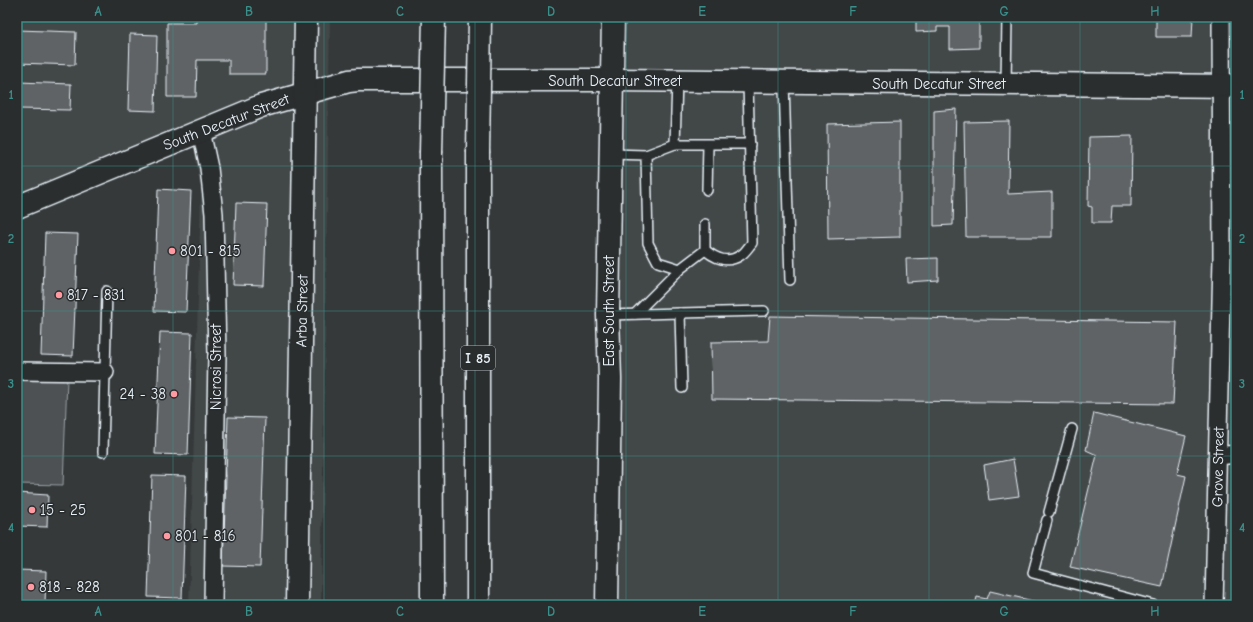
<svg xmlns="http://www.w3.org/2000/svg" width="1253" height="622" viewBox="0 0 1253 622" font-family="'Comic Neue',sans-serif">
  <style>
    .built { fill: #424647 }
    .green { fill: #4d5152; stroke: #9aa1a5 }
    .building { fill: #5f6365; stroke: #e8f1f8 }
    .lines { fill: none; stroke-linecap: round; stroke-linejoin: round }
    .lane-casing { stroke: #e8f1f8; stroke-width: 12 }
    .street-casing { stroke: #e8f1f8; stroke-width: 20 }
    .secondary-casing { stroke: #e8f1f8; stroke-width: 25 }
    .highway-casing { stroke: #e8f1f8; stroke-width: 25 }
    .lane { stroke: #2a2d2e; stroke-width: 9 }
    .street { stroke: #2a2d2e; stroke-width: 17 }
    .secondary { stroke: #2a2d2e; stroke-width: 22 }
    .highway { stroke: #2a2d2e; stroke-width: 22 }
    .highway-bridge-casing { stroke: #e8f1f8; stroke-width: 25; stroke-linecap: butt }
    .highway-bridge { stroke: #2a2d2e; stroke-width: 22 }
    .grid { fill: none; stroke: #3a8f8a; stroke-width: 1; stroke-opacity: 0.55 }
    .poi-dot { fill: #ff9aa2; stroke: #2a2d2e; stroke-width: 1.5 }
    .labels { text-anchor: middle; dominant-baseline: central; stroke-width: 3; stroke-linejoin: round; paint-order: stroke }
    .shield { fill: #2a2d2e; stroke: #afb6bb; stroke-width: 1 }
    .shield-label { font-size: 14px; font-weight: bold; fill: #e8f1f8 }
    .street-label { font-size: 15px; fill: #e8f1f8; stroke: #2a2d2e }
    .poi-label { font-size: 15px; fill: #e8f1f8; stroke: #2a2d2e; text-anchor: start }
    .neatline { fill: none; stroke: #3a8f8a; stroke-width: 1.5 }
    .grid-label { font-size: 13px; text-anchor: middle; font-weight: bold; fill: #3a8f8a }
  </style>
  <rect width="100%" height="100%" fill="#35393a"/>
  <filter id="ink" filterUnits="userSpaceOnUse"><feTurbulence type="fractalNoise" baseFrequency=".025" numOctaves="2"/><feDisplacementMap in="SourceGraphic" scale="8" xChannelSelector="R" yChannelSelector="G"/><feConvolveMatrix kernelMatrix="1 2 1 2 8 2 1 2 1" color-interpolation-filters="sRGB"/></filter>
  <g filter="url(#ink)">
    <g class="built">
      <polygon points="17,17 330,17 321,605 189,605 201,192 190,123 17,200"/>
      <polygon points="604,17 1236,17 1236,605 597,605"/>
    </g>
    <polygon class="green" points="19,377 67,379 63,485 17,484 17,417"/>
    <g class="building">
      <polygon points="196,17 266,17 266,74 229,74 229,60 197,60 196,97 167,97 167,23 196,23"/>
      <polygon points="916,17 979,17 979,48 950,49 950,27 937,27 937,31 916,32"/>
      <polygon points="1156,17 1193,17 1192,37 1156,37"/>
      <polygon points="18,30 76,32 75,65 17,63"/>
      <polygon points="130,34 157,35 155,111 128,110"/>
      <polygon points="19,82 71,84 70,110 18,109"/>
      <polygon points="956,109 953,225 934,226 934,111"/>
      <polygon points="1009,121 1008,194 1052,192 1052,237 966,237 964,122"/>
      <polygon points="900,122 900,237 828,239 827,124"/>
      <polygon points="1132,136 1131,206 1112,206 1111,223 1092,223 1092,207 1088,206 1089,137"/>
      <polygon points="158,189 191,191 186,312 154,311"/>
      <polygon points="236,203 267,204 264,286 233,285"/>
      <polygon points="45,233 78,234 73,356 41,355"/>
      <polygon points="938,258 938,280 907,282 906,259"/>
      <polygon points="770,316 1177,322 1173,404 712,399 711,342 768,341"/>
      <polygon points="160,332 192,333 188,455 155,454"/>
      <polygon points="17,377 19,377 17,417"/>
      <polygon points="1094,413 1186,436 1177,474 1186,476 1162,587 1070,567 1097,455 1086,450"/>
      <polygon points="228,417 265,418 260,567 223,566"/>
      <polygon points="1013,459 1019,496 989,500 984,465"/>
      <polygon points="152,475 186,476 182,598 148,597"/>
      <polygon points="17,493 48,495 47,527 17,526"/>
      <polygon points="17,570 46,571 45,604 17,603"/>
      <polygon points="990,591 1051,605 975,605 977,597 987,599"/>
    </g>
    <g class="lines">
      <defs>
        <g id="lane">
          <polyline points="677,81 675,144 750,144"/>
          <polyline points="784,82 790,280"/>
          <polyline points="1006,84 1007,17"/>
          <polyline points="611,154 646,155 648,243 658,262 680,269"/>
          <polyline points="646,155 675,144"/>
          <polyline points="707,190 708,145"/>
          <path d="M705 224V250C716 259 728 264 741 255 745 253 749 246 752 243L748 82"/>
          <polyline points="680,313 764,311"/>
          <polyline points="635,314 680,269 705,250"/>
          <polyline points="608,315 680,313 682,388"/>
          <polyline points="103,452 107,291"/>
          <polyline points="1049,512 1072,429"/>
          <polyline points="1047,520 1033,573 1153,605"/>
        </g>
        <g id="street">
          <polyline points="201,131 209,168 214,214 217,354 213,605"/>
          <polyline points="17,371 105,372"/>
          <polyline points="1218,456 1236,454"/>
          <polyline points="1214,605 1222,258 1221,17"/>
        </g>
        <g id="secondary">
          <polyline points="17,207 261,106 349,81 358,80 611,80 1236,86"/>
          <polyline points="297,605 306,17"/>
          <polyline points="607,605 610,379 608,315 613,17"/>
        </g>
        <g id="highway">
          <polyline points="431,153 432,605"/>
          <polyline points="478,605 478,153"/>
        </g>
      </defs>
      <use href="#lane" class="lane-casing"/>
      <use href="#street" class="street-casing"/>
      <use href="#secondary" class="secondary-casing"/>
      <use href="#highway" class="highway-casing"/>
      <use href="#lane" class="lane"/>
      <use href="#street" class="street"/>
      <use href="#secondary" class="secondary"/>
      <use href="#highway" class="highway"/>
      <defs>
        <g id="highway-bridge">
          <polyline points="431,153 434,17"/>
          <polyline points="478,153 480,17"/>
        </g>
      </defs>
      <use href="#highway-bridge" class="highway-bridge-casing"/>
      <use href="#highway-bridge" class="highway-bridge"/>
    </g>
  </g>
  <path class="grid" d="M173 17V605M324 17V605M475 17V605M626 17V605M778 17V605M929 17V605M1080 17V605M17 166H1236M17 311H1236M17 456H1236"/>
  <g class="poi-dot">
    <circle cx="172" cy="251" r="4"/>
    <circle cx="59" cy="295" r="4"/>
    <circle cx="174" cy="394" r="4"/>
    <circle cx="32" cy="510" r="4"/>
    <circle cx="167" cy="536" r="4"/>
    <circle cx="31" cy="587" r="4"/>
  </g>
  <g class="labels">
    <rect class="shield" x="461" y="346" width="34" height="24" rx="3"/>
    <g class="shield-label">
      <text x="478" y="358">I 85</text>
    </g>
    <g class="street-label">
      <text x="615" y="81">South Decatur Street</text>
      <text x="939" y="84">South Decatur Street</text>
      <text transform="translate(226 122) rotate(-21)">South Decatur Street</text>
      <text transform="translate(302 311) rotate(-89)">Arba Street</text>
      <text transform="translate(609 311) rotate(-90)">East South Street</text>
      <text transform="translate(216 367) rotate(-90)">Nicrosi Street</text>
      <text transform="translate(1218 467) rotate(-89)">Grove Street</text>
    </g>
    <g class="poi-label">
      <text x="180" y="251">801 - 815</text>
      <text x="67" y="295">817 - 831</text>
      <text x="166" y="394" text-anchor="end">24 - 38</text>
      <text x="40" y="510">15 - 25</text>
      <text x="175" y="536">801 - 816</text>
      <text x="39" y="587">818 - 828</text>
    </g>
  </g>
  <rect width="1253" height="622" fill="none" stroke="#2a2d2e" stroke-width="44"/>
  <rect x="22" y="22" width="1209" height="578" class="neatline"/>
  <g class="grid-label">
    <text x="98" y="16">A</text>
    <text x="249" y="16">B</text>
    <text x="400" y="16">C</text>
    <text x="551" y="16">D</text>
    <text x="702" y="16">E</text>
    <text x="853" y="16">F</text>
    <text x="1004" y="16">G</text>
    <text x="1155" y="16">H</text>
    <text x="11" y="99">1</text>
    <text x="1242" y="99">1</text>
    <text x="11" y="243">2</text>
    <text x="1242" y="243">2</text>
    <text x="11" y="388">3</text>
    <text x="1242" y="388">3</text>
    <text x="11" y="532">4</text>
    <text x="1242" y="532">4</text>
    <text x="98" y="616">A</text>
    <text x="249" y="616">B</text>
    <text x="400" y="616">C</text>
    <text x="551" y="616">D</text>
    <text x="702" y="616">E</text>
    <text x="853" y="616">F</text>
    <text x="1004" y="616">G</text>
    <text x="1155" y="616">H</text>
  </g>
</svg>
